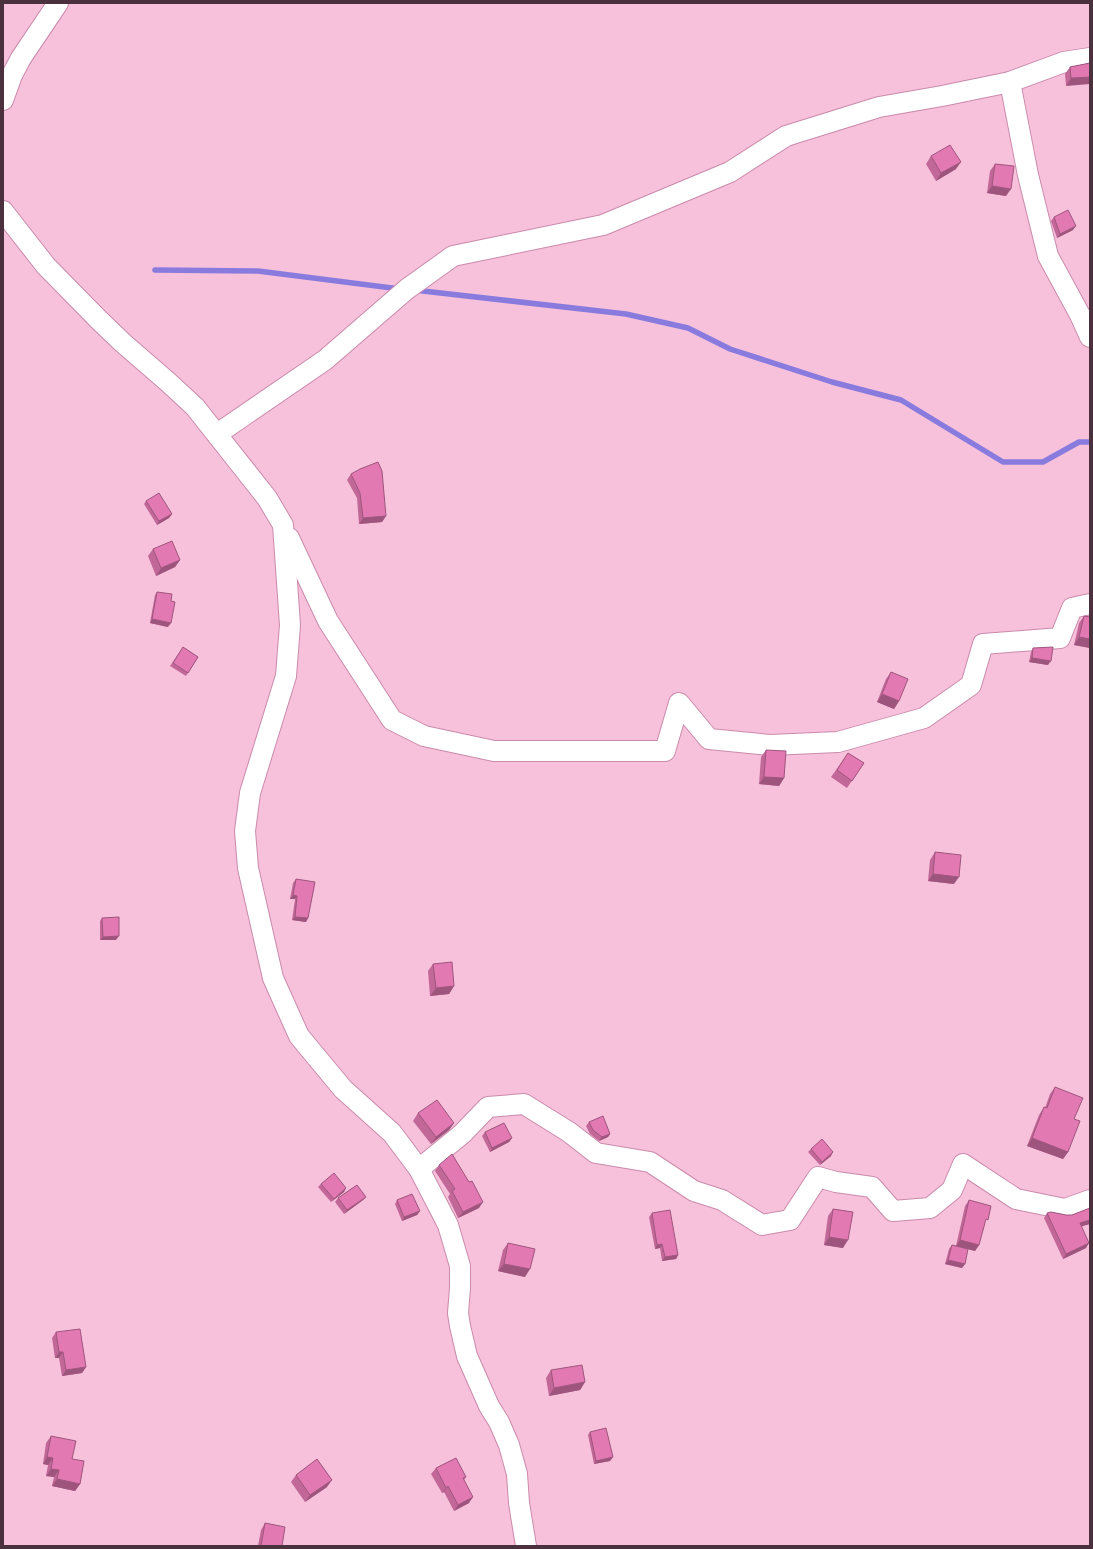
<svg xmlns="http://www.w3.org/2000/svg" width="1093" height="1549" viewBox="0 0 1093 1549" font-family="'Playfair Display',serif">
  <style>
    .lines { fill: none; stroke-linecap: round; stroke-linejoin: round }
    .stream { stroke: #897bde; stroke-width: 5.5 }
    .minor-casing { stroke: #ca8aab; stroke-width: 22 }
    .minor { stroke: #fff; stroke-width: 20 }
    .wall { fill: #c26899 }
    .shaded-wall { fill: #9e557d }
    .building { fill: #e279b2; stroke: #9e557d }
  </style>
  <rect width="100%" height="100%" fill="#f7c1db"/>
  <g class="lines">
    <g class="stream">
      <polyline points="155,270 258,271 400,289"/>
      <polyline points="414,290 626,314 688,328 730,349 832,382 901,400 1003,462 1043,462 1079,442 1090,442"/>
    </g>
    <defs>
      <g id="minor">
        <polyline points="1010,82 1028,175 1048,256 1080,315 1090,337"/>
        <polyline points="3,100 12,75 21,58 58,3"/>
        <polyline points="3,211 46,266 100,321 123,343 168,382 195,407 267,498 283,525 290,625 286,676 250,793 245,831 248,868 273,978 299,1036 343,1089 392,1133 419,1169 448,1225 460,1266 460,1288 458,1313 460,1326 467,1356 489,1406 499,1422 509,1445 517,1474 519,1503 526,1546"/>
        <polyline points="217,434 325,360 407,289 453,256 603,225 730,172 786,136 879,107 942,96 1010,82 1064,62 1090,58"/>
        <polyline points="289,538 328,621 392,720 424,736 494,751 665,751 679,703 709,739 770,745 838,742 924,718 971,685 983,644 1060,638 1072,608 1090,604"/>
        <polyline points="419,1169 462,1134 488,1107 524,1104 569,1132 596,1153 650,1162 694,1191 722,1200 762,1225 790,1220 818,1177 836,1182 872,1187 893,1211 930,1208 952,1190 963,1164 1016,1199 1065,1209 1090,1200"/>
      </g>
    </defs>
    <use href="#minor" class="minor-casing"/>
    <use href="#minor" class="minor"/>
  </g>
  <g class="wall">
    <polygon points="1090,63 1066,86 1065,74 1070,67"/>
    <polygon points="931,156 956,169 936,181 926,164"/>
    <polygon points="995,164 1006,196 987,193 990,171"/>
    <polygon points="1054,217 1073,230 1057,238 1051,221"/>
    <polygon points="351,474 386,516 382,522 359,524 357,498 347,480"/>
    <polygon points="146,501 172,514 169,518 157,525 144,504"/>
    <polygon points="153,549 180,560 175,567 156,576 148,556"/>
    <polygon points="157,592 171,601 168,627 150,623 155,595"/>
    <polygon points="1084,616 1090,617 1090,648 1074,645 1079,623"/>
    <polygon points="183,647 198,657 186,676 170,666"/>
    <polygon points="1033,648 1048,665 1029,662 1031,652"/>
    <polygon points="891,672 899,701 894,709 877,702 886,679"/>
    <polygon points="766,750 784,778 779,786 759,784 761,757"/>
    <polygon points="848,753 864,763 847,788 831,777"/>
    <polygon points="935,852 954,884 928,881 930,860"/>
    <polygon points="296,879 308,918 306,922 292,920 295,899 290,899 293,883"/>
    <polygon points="102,918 116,940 100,940 100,921"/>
    <polygon points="433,964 454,986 449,994 430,996 428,971"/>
    <polygon points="1055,1087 1074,1119 1068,1152 1063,1159 1027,1146 1039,1115 1044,1107 1045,1108 1050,1094"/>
    <polygon points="418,1113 454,1123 449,1130 431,1144 413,1121"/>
    <polygon points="589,1122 610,1134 608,1137 599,1141 590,1134 586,1126"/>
    <polygon points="485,1132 512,1138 509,1142 490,1152 482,1136"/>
    <polygon points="811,1149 831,1156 820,1165 808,1152"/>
    <polygon points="439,1165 479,1208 458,1218 448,1197 450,1194 435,1171"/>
    <polygon points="321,1184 346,1188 344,1192 331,1202 318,1187"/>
    <polygon points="366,1197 363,1200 344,1214 335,1202 338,1198"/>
    <polygon points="397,1200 420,1211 417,1215 402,1221 395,1204"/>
    <polygon points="969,1200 979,1245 975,1251 956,1246 965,1206"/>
    <polygon points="1090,1208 1090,1224 1081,1226 1086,1248 1063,1259 1044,1218 1047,1213 1066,1215 1072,1215"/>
    <polygon points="833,1209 843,1248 824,1245 828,1216"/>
    <polygon points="652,1213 678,1255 676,1259 662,1261 660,1248 655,1249 649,1217"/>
    <polygon points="508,1243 525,1277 498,1271 503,1250"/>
    <polygon points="952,1245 965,1264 962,1268 945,1264 949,1249"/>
    <polygon points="56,1332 86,1367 82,1373 62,1376 59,1358 55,1358 52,1338"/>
    <polygon points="551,1370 585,1382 580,1390 549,1396 546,1378"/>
    <polygon points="590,1432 613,1457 610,1461 594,1464 588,1435"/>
    <polygon points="51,1436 72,1459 80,1484 75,1491 52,1486 54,1477 46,1476 48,1465 43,1464 46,1443"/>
    <polygon points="436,1468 466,1477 464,1480 469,1503 454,1511 444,1492 442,1493 431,1474"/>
    <polygon points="296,1475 327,1487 305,1502 291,1482"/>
    <polygon points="265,1523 282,1546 258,1546 261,1530"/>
  </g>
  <g class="shaded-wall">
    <polygon points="1090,77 1090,84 1066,86 1071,78"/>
    <polygon points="961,162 956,169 936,181 941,173"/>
    <polygon points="992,186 1011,189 1006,196 987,193"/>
    <polygon points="1076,226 1073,230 1057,238 1060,234"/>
    <polygon points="172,514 169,518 157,525 159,521"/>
    <polygon points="386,516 382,522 359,524 363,518"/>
    <polygon points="180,560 175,567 156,576 161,568"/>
    <polygon points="152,619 171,623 168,627 150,623"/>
    <polygon points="1079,637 1090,639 1090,648 1074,645"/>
    <polygon points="1032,658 1051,661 1048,665 1029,662"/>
    <polygon points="882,694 899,701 894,709 877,702"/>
    <polygon points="764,777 784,778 779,786 759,784"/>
    <polygon points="933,874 959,877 954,884 928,881"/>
    <polygon points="293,895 297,896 295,899 290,899"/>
    <polygon points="295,917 308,918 306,922 292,920"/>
    <polygon points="119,936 116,940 100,940 103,937"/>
    <polygon points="454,986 449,994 430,996 436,988"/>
    <polygon points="454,1123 449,1130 431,1144 436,1137"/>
    <polygon points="610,1134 608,1137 599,1141 602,1137"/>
    <polygon points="512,1138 509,1142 490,1152 492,1148"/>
    <polygon points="1032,1138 1068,1152 1063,1159 1027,1146"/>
    <polygon points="833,1152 831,1156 820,1165 822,1162"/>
    <polygon points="346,1188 344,1192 331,1202 334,1199"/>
    <polygon points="366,1197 363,1200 344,1214 347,1210"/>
    <polygon points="483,1202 479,1208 458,1218 463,1212"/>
    <polygon points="420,1211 417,1215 402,1221 404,1217"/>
    <polygon points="1090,1220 1090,1224 1076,1228 1080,1223"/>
    <polygon points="829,1237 848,1240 843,1248 824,1245"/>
    <polygon points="960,1240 979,1245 975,1251 956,1246"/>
    <polygon points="1089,1243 1086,1248 1063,1259 1066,1254"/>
    <polygon points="662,1244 660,1248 655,1249 657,1245"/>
    <polygon points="678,1255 676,1259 662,1261 665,1257"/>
    <polygon points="948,1260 965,1264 962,1268 945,1264"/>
    <polygon points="504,1264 530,1269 525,1277 498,1271"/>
    <polygon points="59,1352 63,1352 59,1358 55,1358"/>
    <polygon points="86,1367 82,1373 62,1376 66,1370"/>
    <polygon points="585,1382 580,1390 549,1396 554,1388"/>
    <polygon points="47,1457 53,1458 48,1465 43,1464"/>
    <polygon points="613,1457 610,1461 594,1464 596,1461"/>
    <polygon points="51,1469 59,1470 54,1477 46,1476"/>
    <polygon points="57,1479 80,1484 75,1491 52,1486"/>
    <polygon points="332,1480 327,1487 305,1502 310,1495"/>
    <polygon points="448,1486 444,1492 442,1493 446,1488"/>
    <polygon points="473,1497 469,1503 454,1511 458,1505"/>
  </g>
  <g class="building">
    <polygon points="1090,63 1090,77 1071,78 1070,67"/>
    <polygon points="950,145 961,162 941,173 931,156"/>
    <polygon points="995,164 1014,166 1011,189 992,186"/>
    <polygon points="1068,210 1076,226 1060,234 1054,217"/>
    <polygon points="378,462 382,471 386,516 363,518 360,493 351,474 360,469"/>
    <polygon points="159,493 172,514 159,521 146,501"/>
    <polygon points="172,541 180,560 161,568 153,549"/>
    <polygon points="157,592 172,594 171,601 175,602 171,623 152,619"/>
    <polygon points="1084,616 1090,617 1090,639 1079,637"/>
    <polygon points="183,647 198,657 188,673 173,663"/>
    <polygon points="1053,647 1051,661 1032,658 1033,648"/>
    <polygon points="891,672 908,679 899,701 882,694"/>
    <polygon points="766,750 786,751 784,778 764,777"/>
    <polygon points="848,753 864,763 852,781 837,770"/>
    <polygon points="935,852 961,855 959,877 933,874"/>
    <polygon points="296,879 315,882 308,918 295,917 297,896 293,895"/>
    <polygon points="119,917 119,936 103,937 102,918"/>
    <polygon points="452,962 454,986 436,988 433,964"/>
    <polygon points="1055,1087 1083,1098 1074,1119 1080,1121 1068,1152 1032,1138 1044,1107 1047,1108"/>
    <polygon points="437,1100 454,1123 436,1137 418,1113"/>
    <polygon points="603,1116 610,1134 602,1137 593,1130 589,1122"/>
    <polygon points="504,1123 512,1138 492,1148 485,1132"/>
    <polygon points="822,1139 833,1152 822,1162 811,1149"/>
    <polygon points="452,1154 469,1182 472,1181 483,1202 463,1212 452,1191 455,1189 439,1165"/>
    <polygon points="334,1173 346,1188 334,1199 321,1184"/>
    <polygon points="357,1185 366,1197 347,1210 338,1198"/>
    <polygon points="412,1194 420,1211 404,1217 397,1200"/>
    <polygon points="969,1200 991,1206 988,1220 986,1219 979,1245 960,1240"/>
    <polygon points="1090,1208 1090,1220 1080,1223 1089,1243 1066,1254 1047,1213 1051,1212 1066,1215 1072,1215"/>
    <polygon points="833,1209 853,1212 848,1240 829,1237"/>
    <polygon points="670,1210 678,1255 665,1257 662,1244 657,1245 652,1213"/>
    <polygon points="508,1243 535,1249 530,1269 504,1264"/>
    <polygon points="952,1245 968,1249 965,1264 948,1260"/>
    <polygon points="80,1329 86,1367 66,1370 63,1352 59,1352 56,1332"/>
    <polygon points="582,1365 585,1382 554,1388 551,1370"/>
    <polygon points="606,1428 613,1457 596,1461 590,1432"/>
    <polygon points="51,1436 76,1441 72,1459 84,1461 80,1484 57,1479 59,1470 51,1469 53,1458 47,1457"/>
    <polygon points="456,1458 466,1477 463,1478 473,1497 458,1505 448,1486 446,1488 436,1468"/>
    <polygon points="317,1459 332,1480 310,1495 296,1475"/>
    <polygon points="265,1523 285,1527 282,1546 261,1546"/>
  </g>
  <rect width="1093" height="1549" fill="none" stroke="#4b303e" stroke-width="8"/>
</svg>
